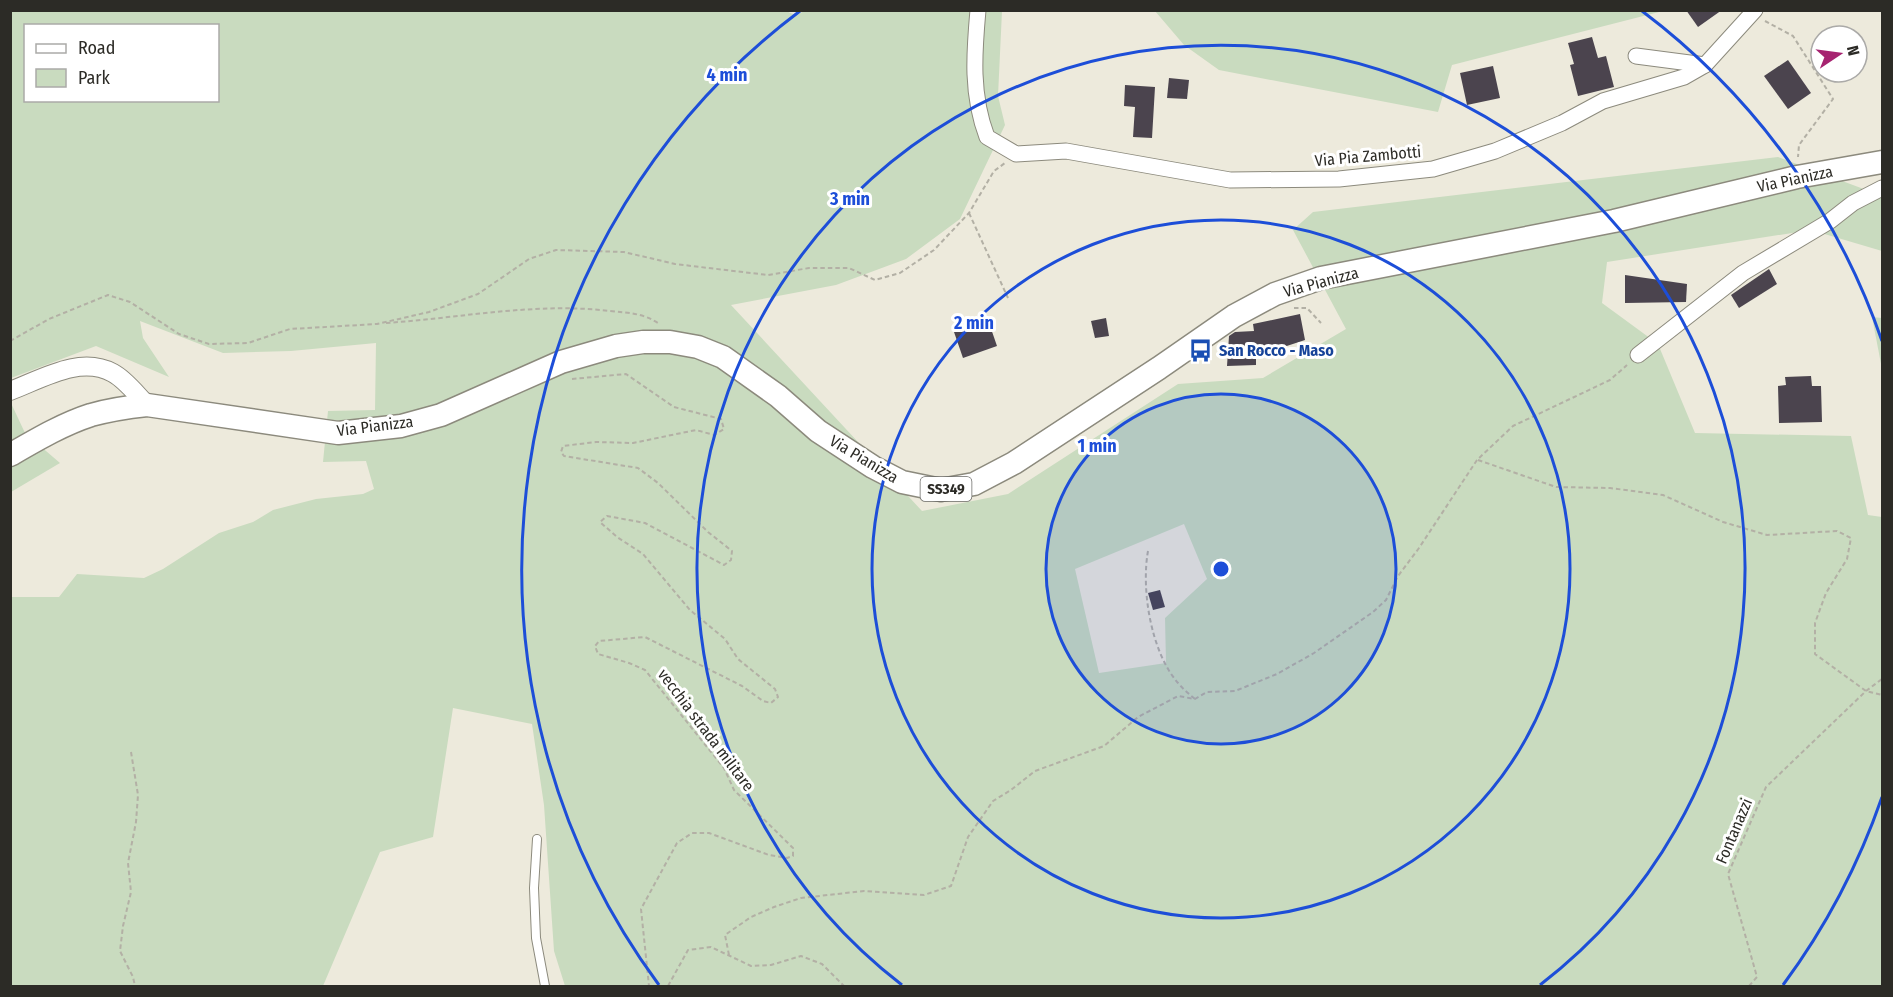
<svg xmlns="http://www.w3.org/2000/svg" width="1893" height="997" viewBox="0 0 1893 997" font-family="'Fira Sans Condensed',sans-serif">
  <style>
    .green { fill: #c9dbbf; fill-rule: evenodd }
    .building { fill: #4b444e }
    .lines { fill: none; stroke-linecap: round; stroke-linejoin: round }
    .service-casing { stroke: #8c8a7d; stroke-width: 10 }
    .minor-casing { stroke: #8c8a7d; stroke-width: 17 }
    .tertiary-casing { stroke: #8c8a7d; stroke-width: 20 }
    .primary-casing { stroke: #8c8a7d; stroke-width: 25 }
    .path { stroke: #b3b0a5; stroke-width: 2; stroke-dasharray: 4.5 3; stroke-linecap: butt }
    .service { stroke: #fff; stroke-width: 8 }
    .minor { stroke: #fff; stroke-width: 15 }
    .tertiary { stroke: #fff; stroke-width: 18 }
    .primary { stroke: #fff; stroke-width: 22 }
    .ring { fill: none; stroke: #1d4ed8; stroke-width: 3 }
    .labels { text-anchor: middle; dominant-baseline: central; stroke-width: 6; stroke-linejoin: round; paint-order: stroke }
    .shield { fill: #fff; stroke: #6b6b67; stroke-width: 1.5 }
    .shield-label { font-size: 15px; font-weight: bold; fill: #2c2b26 }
    .street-label { font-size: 16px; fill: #2c2b26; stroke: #fff }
    .transit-label { font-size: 16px; font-weight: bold; fill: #164399; stroke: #fff; text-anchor: start }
    .centre { fill: #1d4ed8; stroke: #fff; stroke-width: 3 }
    .ring-label { font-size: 18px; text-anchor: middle; font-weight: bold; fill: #1d4ed8; stroke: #fff; stroke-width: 6; stroke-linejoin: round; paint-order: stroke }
  </style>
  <rect width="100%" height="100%" fill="#edeadc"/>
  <g class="green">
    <path d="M784 10 795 15 807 10 1002 11 998 96 1005 125 960 219 906 259 836 285 731 305 922 511 1008 494 1178 384 1263 378 1346 329 1293 230 1313 212 1778 157 1869 191H1882V251L1811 230 1607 262 1602 303 1658 344 1695 433 1851 436 1868 515 1882 517V986H565L554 951 544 805 532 724 453 708 433 837 380 852 323 986H11V597H59L77 574 144 578 163 569 219 533 253 522 273 510 316 499 363 494 374 489 366 461 323 462 328 411 375 410 376 343 291 351 223 353 140 321 143 338 169 377 96 346 11 378V11ZM26 26H218V100H26ZM1184 524 1207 579 1165 618 1166 663 1099 673 1075 569Z"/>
    <polygon points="1155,11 1663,11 1452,65 1438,112 1219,70 1184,45"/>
    <polygon points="1872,317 1882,318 1882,369"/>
    <polygon points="10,401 25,433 60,463 11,492"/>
  </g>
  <g class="building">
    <polygon points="1686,10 1722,10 1698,27"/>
    <polygon points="1592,37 1598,58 1606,56 1614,87 1578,96 1570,65 1574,64 1568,43"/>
    <polygon points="1788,60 1811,93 1788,109 1764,76"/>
    <polygon points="1493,66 1500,98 1467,105 1460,73"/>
    <polygon points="1169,78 1189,80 1187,99 1167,98"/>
    <polygon points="1125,85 1155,87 1152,138 1133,137 1135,107 1124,106"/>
    <polygon points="1769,269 1777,284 1739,308 1731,295"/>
    <polygon points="1625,275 1687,284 1686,302 1625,303"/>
    <polygon points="1300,314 1305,340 1256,356 1256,365 1227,366 1229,336 1235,332 1254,331 1253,324"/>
    <polygon points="1106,318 1109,336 1095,338 1091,321"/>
    <polygon points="988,320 997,346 963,358 954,332"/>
    <polygon points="1811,376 1812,386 1821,386 1822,422 1779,423 1778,386 1786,385 1785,377"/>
    <polygon points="1160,590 1165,607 1153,610 1148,593"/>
  </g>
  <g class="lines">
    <defs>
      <polyline id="service" points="537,839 534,888 536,938 545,986"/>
      <g id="minor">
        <path d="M978 10C974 54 971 95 987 137L1016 154 1066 151 1230 180 1339 179 1433 169 1495 151 1562 123 1603 101 1684 77 1705 65 1755 10"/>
        <polyline points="1636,56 1705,65"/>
        <polyline points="1638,355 1743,273 1830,221 1853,203 1882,188"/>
      </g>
      <path id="tertiary" d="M10 391C42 379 80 355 113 373 126 380 137 395 147 405"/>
      <path id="primary" d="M10 455C36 440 63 424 91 415 109 410 128 407 147 405L338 433 401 426 441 415 561 362 616 346 643 342H670L698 347 723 357 778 396 818 431 873 467 902 482 941 490 974 484 1014 463 1159 368 1234 316 1275 294 1321 278 1614 221 1797 177 1882 162"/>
    </defs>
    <use href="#service" class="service-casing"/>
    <use href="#minor" class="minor-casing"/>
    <use href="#tertiary" class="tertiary-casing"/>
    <use href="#primary" class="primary-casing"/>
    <g class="path">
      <polyline points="1765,21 1793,36 1833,99 1799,145 1798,157"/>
      <polyline points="969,213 1008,298"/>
      <polyline points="1294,308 1307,308 1321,323"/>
      <path d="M386 323C460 318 536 302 610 311 629 313 642 313 658 323"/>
      <polyline points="10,341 49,319 108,295 130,302 179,334 209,344 248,343 290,329 377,324 429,312 478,294 529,259 556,250 624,252 675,264 768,275 809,268 849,268 875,280 900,273 934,250 969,213 994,171 1005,163"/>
      <polyline points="572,379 626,374 674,407 721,419 724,429 714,435 696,430 633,443 596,442 563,446 561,452 564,456 638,468 658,483 708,532 732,551 731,560 724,565 645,523 607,516 600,522 617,537 643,554 690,610 725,639 738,659 775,689 778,697 771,703 763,701 742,686 645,637 599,641 595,646 598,654 629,663 645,670 724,768 734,790 793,848 793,856 787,858 769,855 709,833 692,833 677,843 641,909 649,986"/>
      <polyline points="1478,460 1556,487 1610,488 1663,495 1723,522 1767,535 1837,531 1851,538 1847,559 1826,593 1815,623 1815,654 1866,691 1882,695"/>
      <path d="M1148 551C1141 590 1151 652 1178 683 1183 689 1189 694 1195 699"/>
      <polyline points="131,752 138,795 136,822 128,863 131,892 123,926 120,951 133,977 135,986"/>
      <polyline points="729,955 725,935 751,917 774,907 801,898 864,891 924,895 951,886 968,837 993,801 1011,790 1035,771 1104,746 1138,717 1178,696 1195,699 1207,692 1235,691 1277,674 1314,653 1373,612 1386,600 1398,576 1419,548 1477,460 1513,426 1610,380 1627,365"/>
      <polyline points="668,986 688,950 711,947 751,966 771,965 801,956 822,964 844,986"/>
      <polyline points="1749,986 1757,977 1728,874 1766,787 1866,691 1882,679"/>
    </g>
    <use href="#service" class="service"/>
    <use href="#minor" class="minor"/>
    <use href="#tertiary" class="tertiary"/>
    <use href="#primary" class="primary"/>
  </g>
  <circle cx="1221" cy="569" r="175" fill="#1d4ed8" fill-opacity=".12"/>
  <g class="ring">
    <circle cx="1221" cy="569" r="175"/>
    <circle cx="1221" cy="569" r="349"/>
    <path d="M902 985A524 524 0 1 1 1540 985"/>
    <path d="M1882 797A699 699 0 0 1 1783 985M659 985A699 699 0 0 1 800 11M1642 11A699 699 0 0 1 1882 341"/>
  </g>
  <defs>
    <symbol id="bus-bare" viewBox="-9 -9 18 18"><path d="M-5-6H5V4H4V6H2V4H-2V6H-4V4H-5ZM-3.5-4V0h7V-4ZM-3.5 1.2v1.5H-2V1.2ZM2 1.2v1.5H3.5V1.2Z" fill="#1a4fb4" stroke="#fff" stroke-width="2.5" paint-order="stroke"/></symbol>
  </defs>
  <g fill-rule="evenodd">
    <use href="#bus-bare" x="1184" y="334" width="33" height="33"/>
  </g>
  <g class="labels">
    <rect class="shield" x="920.5" y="477" width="51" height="24" rx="4.5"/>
    <g class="shield-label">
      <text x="946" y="489">SS349</text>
    </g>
    <g class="street-label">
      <text transform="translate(1368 156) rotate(-5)">Via Pia Zambotti</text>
      <text transform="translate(1795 179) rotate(-12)">Via Pianizza</text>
      <text transform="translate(1321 282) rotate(-15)">Via Pianizza</text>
      <text transform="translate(375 426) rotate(-7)">Via Pianizza</text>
      <text transform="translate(864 459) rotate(31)">Via Pianizza</text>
      <text transform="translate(706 730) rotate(53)">vecchia strada militare</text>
      <text transform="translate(1734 831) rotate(-67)">Fontanazzi</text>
    </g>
    <g class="transit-label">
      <text x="1219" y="350">San Rocco - Maso</text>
    </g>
  </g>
  <circle cx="1221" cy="569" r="9" class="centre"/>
  <g class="ring-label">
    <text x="727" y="81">4 min</text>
    <text x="850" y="205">3 min</text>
    <text x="974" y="329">2 min</text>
    <text x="1097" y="452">1 min</text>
  </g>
  <rect width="1893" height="997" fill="none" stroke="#2c2b26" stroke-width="24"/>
  <rect x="24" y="24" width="195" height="78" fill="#ffffff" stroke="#abaaa8" stroke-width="1.5"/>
  <rect x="36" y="44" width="30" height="9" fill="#ffffff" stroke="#abaaa8" stroke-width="1.5"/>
  <text x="78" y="54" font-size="18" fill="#2c2b26">Road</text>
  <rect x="36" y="69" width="30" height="18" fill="#c9dbbf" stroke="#abaaa8" stroke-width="1.5"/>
  <text x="78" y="84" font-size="18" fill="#2c2b26">Park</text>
  <g transform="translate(1839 54) rotate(77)"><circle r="28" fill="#ffffff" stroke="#abaaa8" stroke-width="1.5"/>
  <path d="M0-4.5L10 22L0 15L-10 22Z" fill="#a62370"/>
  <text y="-9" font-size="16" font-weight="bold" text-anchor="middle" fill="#2c2b26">N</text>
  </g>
</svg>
